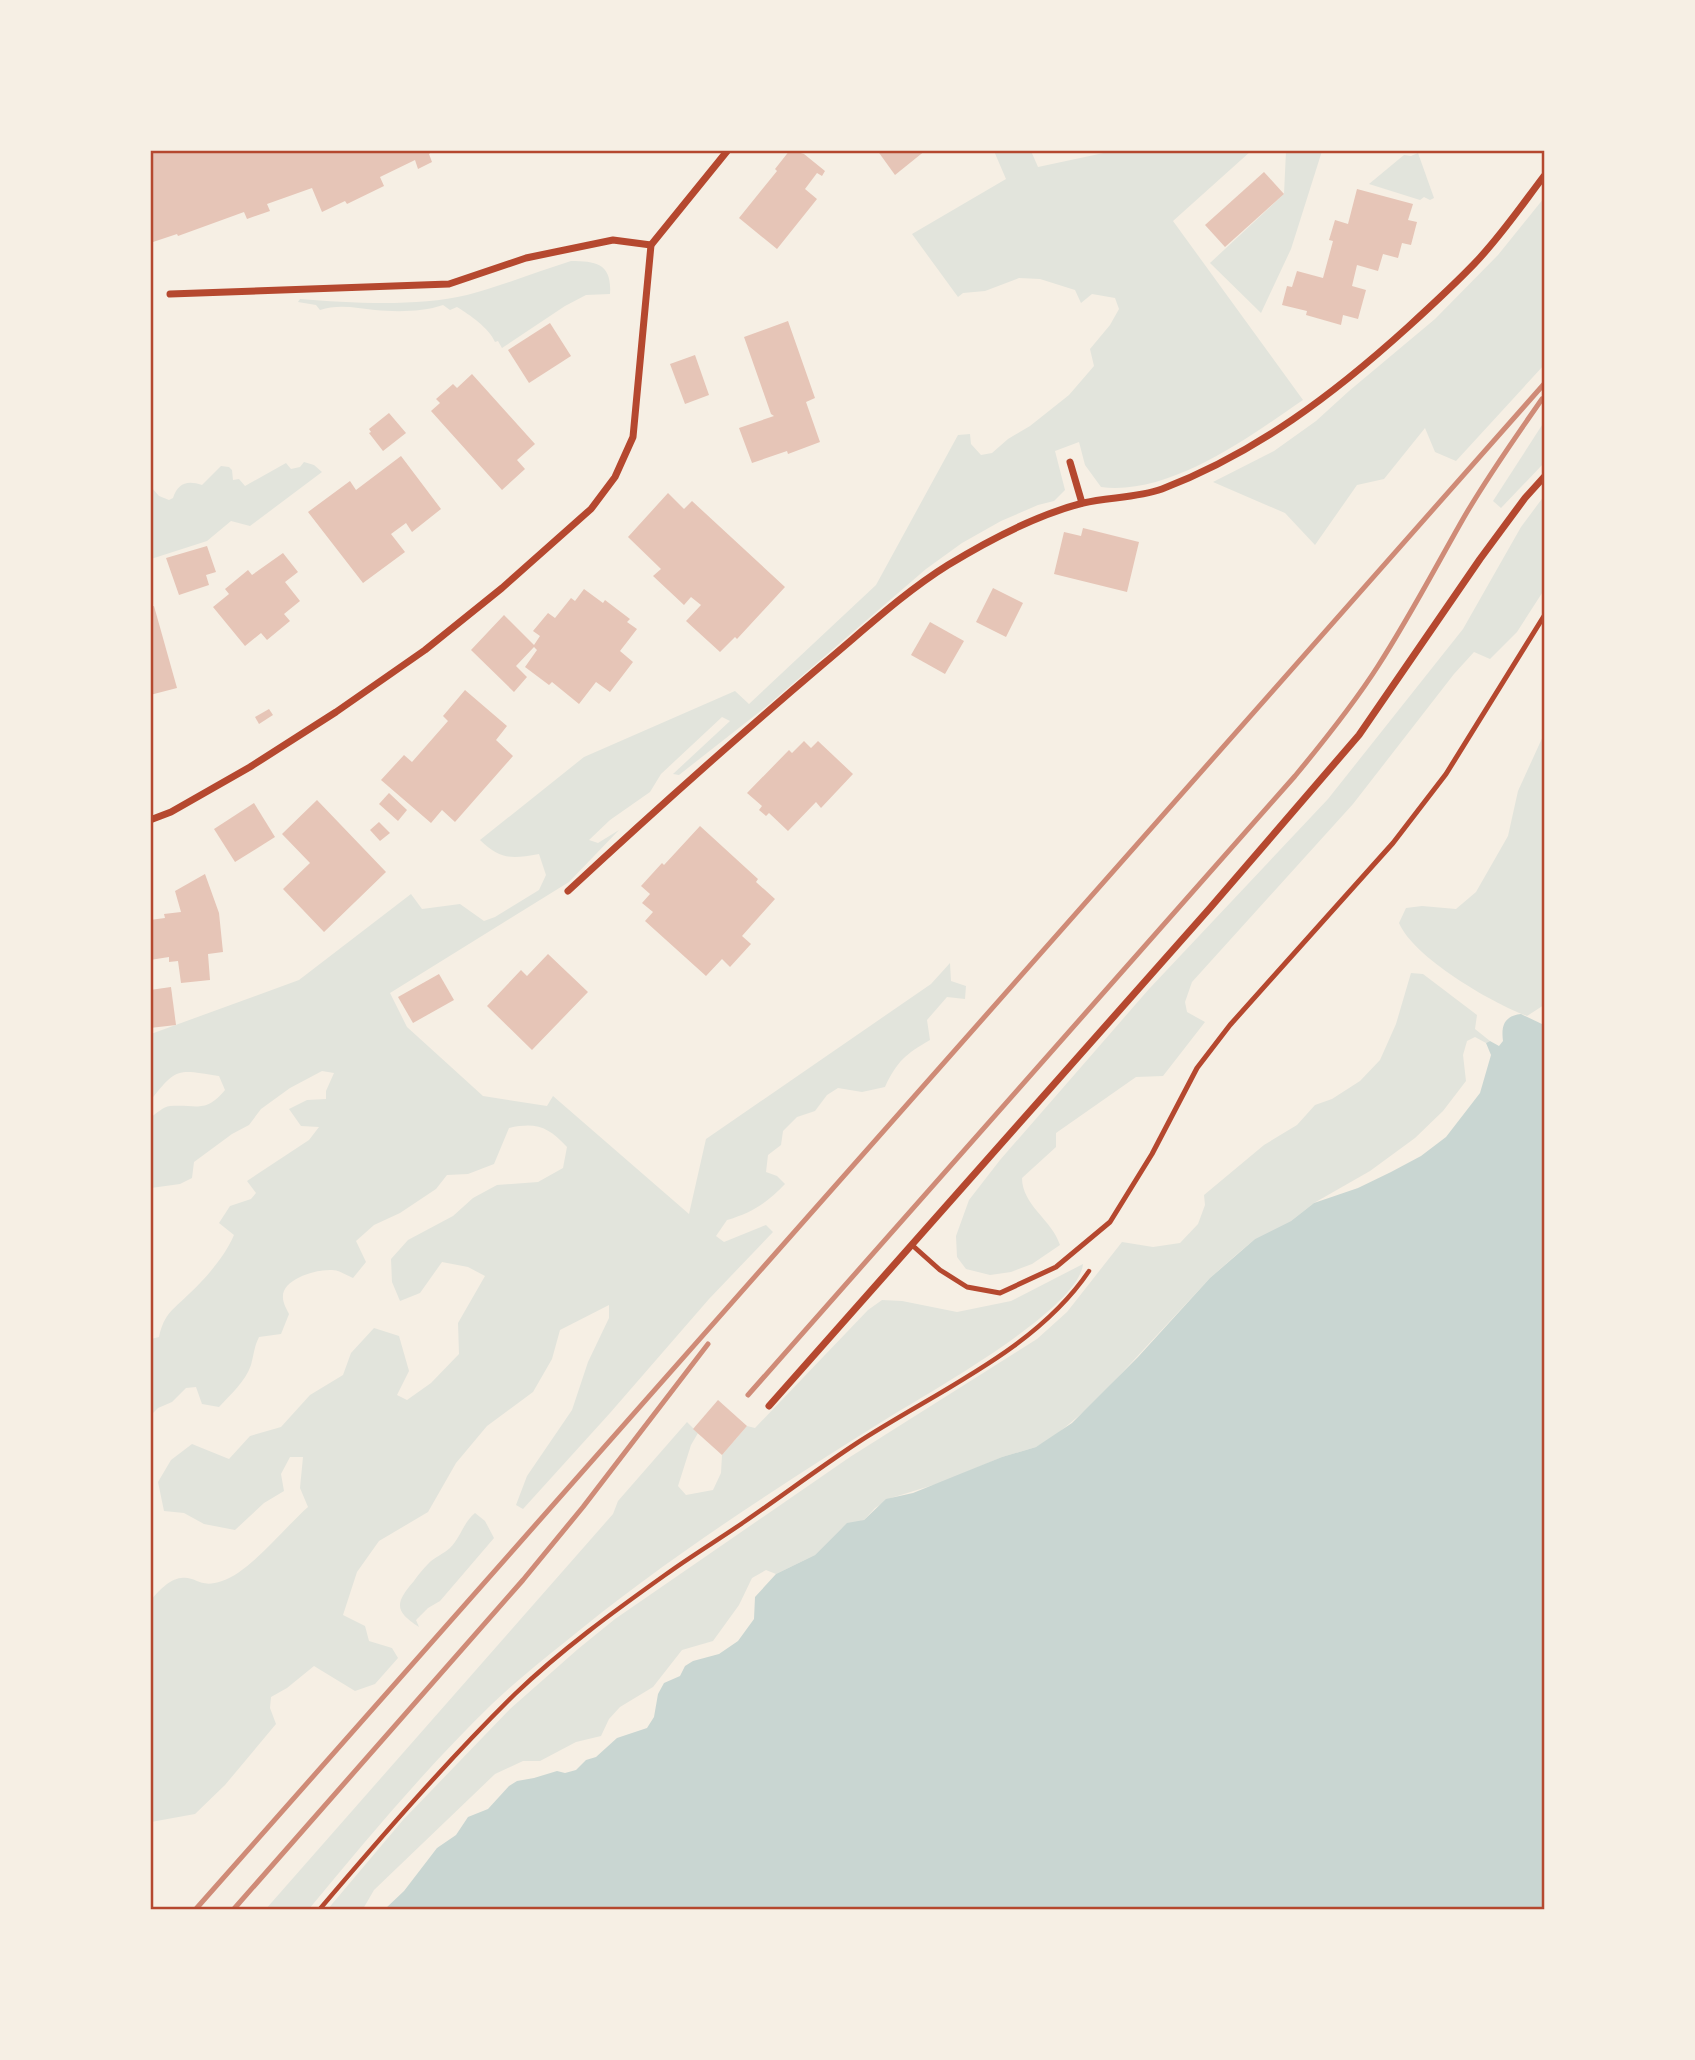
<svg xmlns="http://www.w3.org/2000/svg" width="1695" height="2060" viewBox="0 0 1695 2060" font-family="'Roboto Condensed',sans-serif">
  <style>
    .green { fill: #e2e4dc }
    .water { fill: #c9d6d2 }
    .building { fill: #e6c5b7 }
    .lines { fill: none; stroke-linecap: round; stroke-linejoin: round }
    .path { stroke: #b5482f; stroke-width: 4.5 }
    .service { stroke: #b5482f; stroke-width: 5 }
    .minor { stroke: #b5482f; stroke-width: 7 }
    .rail { stroke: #cf8b77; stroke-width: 5 }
    .neatline { fill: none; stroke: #b5482f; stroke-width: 2.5 }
  </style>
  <rect width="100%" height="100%" fill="#f6efe4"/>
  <g class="green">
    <path d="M994 151H1031L1038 167 1113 151H1251L1173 221 1303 400C1249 437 1170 496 1101 487L1085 465 1079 442 1055 451 1065 490 1054 501 1038 505 1001 521 962 543 926 569 768 705 679 775 673 774 730 721 722 717 661 774 650 792 610 820 589 840 598 843 619 830 569 882 390 993 407 1027 483 1096 547 1106 553 1096 689 1214 706 1139 931 984 950 963 951 981 966 986 965 999 947 997 927 1020 930 1040C906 1054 897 1061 885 1087L862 1092 838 1088 827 1095 815 1111 797 1117 783 1131 781 1145 768 1155 766 1172 777 1176 785 1184C768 1202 752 1213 727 1220L716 1236 724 1242 766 1225 773 1232 709 1299 610 1413 523 1509 516 1505 527 1476 572 1410 588 1362 609 1318V1305L560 1330 552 1359 533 1392 487 1426 456 1463 428 1512 379 1541 357 1572 343 1615 365 1626 369 1641 392 1648 398 1658 375 1684 355 1691 314 1666 287 1688 271 1697 270 1708 276 1724 225 1785 195 1814 151 1822V1600C158 1592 169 1579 181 1578 197 1576 199 1589 222 1581 250 1572 285 1527 308 1507L300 1488 303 1457H290L281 1474 284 1491 264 1503 235 1530 204 1524 184 1513 164 1511 158 1482 171 1460 192 1444 229 1459 250 1436 281 1427 310 1395 343 1375 351 1353 374 1328 399 1336 409 1371 397 1395 407 1400 431 1383 459 1354 458 1323 485 1276 468 1267 442 1262 420 1293 400 1301 392 1282 391 1259 408 1240 453 1216 473 1198 497 1185 538 1182 563 1168 567 1147C548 1127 537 1122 509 1128L494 1164 468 1174 447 1175 436 1189 400 1213 374 1225 356 1241 366 1262 353 1278C346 1275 339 1270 332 1270 317 1269 281 1279 283 1298 283 1303 287 1310 289 1314L281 1334 259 1337C254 1347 254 1354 251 1365 245 1382 231 1394 219 1407L202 1404 196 1387 186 1388 172 1402 158 1408 151 1415V1339L159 1337C164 1313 174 1309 190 1293 207 1277 225 1256 234 1235L219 1223 230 1206 251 1199 256 1193 247 1181 309 1140 319 1127 301 1126 289 1109 307 1100 326 1099V1091L334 1073 322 1071 290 1088 261 1109 249 1125 232 1134 194 1162 192 1178 180 1184 151 1188V1117C157 1113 163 1107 170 1106 197 1104 205 1114 225 1090L219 1076C179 1070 177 1066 151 1100V1034L299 980 411 894 422 909 460 904 484 921 495 917 539 890 546 875 539 854C511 859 501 860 480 840L584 757 735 691 749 704 876 585 958 435 970 434 971 444 981 455 992 453 1008 439 1030 426 1069 395 1094 366 1090 349 1110 325 1119 309 1115 298 1092 294 1081 303 1075 290 1040 279 1019 278 985 291 963 293 958 297 912 234 1006 179Z"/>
    <polygon points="1286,151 1322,151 1291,249 1261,313 1210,263 1284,194"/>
    <polygon points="1418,153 1434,198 1430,200 1424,197 1420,200 1369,184 1404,155 1411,156"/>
    <polygon points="1544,198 1544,365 1456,461 1435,452 1425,428 1384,479 1357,485 1315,545 1285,513 1213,482 1274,451 1316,421 1349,391 1435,319 1498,255"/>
    <path d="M571 261C597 261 612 264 610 294L586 295 565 306 502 348 498 341 495 342C489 328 470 315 457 307L450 310 443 305C423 312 396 312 375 310 357 308 338 304 320 310L316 305 298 302 300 299C351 303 417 307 467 295 502 286 536 272 571 261Z"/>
    <polygon points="1544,422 1544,463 1501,508 1493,501"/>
    <path d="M304 462 314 465 322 472 250 526 231 521 207 541 151 559V487L159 496 169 500 173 498C178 483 187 480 202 485L221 466 229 467 232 470 233 480 239 479 245 486 286 463 291 469 300 467Z"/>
    <path d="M1544 496V590L1517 632 1490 659 1474 652 1454 674 1353 804 1192 982 1185 1002 1187 1012 1205 1022 1163 1076 1136 1077 1056 1133V1147L1022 1178C1022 1205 1052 1220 1060 1245L1032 1264 1011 1272 990 1275 966 1269 957 1257 956 1236 969 1200 1000 1160 1149 989 1328 799 1463 629 1521 527Z"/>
    <path d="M1544 734V1005L1527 1016C1492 1003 1414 958 1399 923L1406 908 1422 906 1456 909 1476 892 1508 836 1518 791Z"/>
    <polygon points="1411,973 1423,974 1477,1015 1475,1029 1490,1041 1486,1043 1475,1037 1467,1041 1463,1055 1466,1081 1443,1111 1415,1138 1370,1171 1314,1203 1291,1221 1255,1239 1236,1255 1210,1278 1093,1404 1051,1439 1036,1447 1002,1457 943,1482 891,1498 875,1508 864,1520 842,1528 815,1555 776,1574 766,1570 752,1578 739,1605 713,1641 682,1650 653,1687 620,1707 609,1719 601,1736 576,1742 540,1761 523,1761 495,1774 374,1890 363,1909 327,1910 403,1820 510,1709 578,1649 615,1619 850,1457 1037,1339 1067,1312 1122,1242 1153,1247 1180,1243 1198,1224 1205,1205 1204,1195 1264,1145 1297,1125 1315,1105 1332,1099 1360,1081 1380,1060 1396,1024"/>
    <path d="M1083 1264C1079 1309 930 1392 891 1416 779 1486 667 1558 565 1642 540 1662 515 1682 492 1704 426 1768 367 1839 309 1909L265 1910 613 1514 618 1501 687 1422 698 1433 691 1445 678 1486 686 1495 713 1490 721 1473 722 1455 747 1426 755 1428 868 1310 882 1300 902 1301 957 1312 1011 1301Z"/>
    <path d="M475 1513 485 1521 494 1538 440 1601 428 1608 416 1620 419 1627C394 1611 395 1603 414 1581 418 1575 423 1569 428 1564 434 1557 444 1554 450 1548 461 1537 463 1523 475 1513Z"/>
  </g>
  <path class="water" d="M1521 1014 1544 1025V1909H385L404 1891 437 1848 456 1835 468 1817 488 1809 509 1786 517 1781 534 1778 557 1771 565 1773 576 1770 586 1760 596 1757 617 1738 647 1728 654 1717 658 1694 664 1683 680 1676 685 1666 693 1661 719 1654 738 1641 754 1619 755 1597 776 1574 815 1555 847 1523 864 1520 886 1499 913 1493 1002 1457 1036 1447 1072 1423 1138 1357 1210 1278 1255 1239 1291 1221 1314 1203 1358 1188 1391 1172 1421 1156 1446 1137 1480 1093 1491 1055 1486 1043 1490 1041 1499 1046 1503 1041C1501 1026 1504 1016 1521 1014Z"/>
  <g class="building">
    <polygon points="150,150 434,150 429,154 432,162 418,169 415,160 380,177 384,186 347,204 345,201 322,212 312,188 267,204 270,211 247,219 244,212 178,236 177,234 153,242 150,235"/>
    <polygon points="790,150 804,154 825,171 822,176 817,173 805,189 817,199 777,249 739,218 777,171 775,169"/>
    <polygon points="877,150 926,150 895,175"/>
    <polygon points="1264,172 1284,194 1225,247 1205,225"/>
    <polygon points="1357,189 1413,204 1408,220 1417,222 1411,245 1402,243 1398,258 1383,254 1378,271 1357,265 1352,286 1366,290 1358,319 1343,315 1341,325 1306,315 1307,311 1282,305 1287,286 1292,287 1297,271 1323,278 1333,241 1329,240 1335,220 1348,224"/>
    <polygon points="788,321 815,398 806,402 820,442 788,454 787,451 752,463 739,428 774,416 771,414 744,337"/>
    <polygon points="550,323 571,356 529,383 508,350"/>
    <polygon points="695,355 709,395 685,404 670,364"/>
    <polygon points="472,374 535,444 517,460 525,469 502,490 431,411 440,403 436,399 453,384 457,388"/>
    <polygon points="389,413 406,433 383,451 369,433 371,432 369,429"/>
    <polygon points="401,456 441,509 412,532 406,523 391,534 405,552 363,583 308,512 350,481 356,490"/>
    <polygon points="668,493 684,509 692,501 785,587 737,639 735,637 720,652 686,621 701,605 691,597 684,605 653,576 661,569 628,537"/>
    <polygon points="1083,528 1139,542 1127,592 1054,574 1064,532 1081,536"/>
    <polygon points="207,546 216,572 206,575 209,585 179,595 166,558"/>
    <polygon points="283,553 298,572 285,582 300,601 284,614 290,621 267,640 261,633 245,646 213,607 229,594 225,589 248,570 252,575"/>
    <polygon points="993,588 1023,603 1006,637 976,622"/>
    <polygon points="584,589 603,603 605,600 630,619 627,622 637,629 620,651 633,662 610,692 596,682 579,704 552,682 549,685 525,667 537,650 534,647 516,666 527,677 514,692 471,650 504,615 534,645 540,636 533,631 548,613 555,618 571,598 575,601"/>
    <polygon points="154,606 177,688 150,695 150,607"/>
    <polygon points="930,622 964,641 945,674 911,655"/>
    <polygon points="465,690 507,726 496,740 513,756 455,822 442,810 431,823 381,780 404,755 412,762 448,721 443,716"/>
    <polygon points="269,709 273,715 259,724 255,717"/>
    <polygon points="804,741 811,748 818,741 853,774 821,808 816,802 788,831 769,813 766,816 759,810 762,806 747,793 789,750 792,753"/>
    <polygon points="389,793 407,810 398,821 379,804"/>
    <polygon points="317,800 386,872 324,932 283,889 310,863 282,834"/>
    <polygon points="254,803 275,837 235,862 214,829"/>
    <polygon points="379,822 390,833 380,841 370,830"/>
    <polygon points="700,826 758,879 756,882 775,899 742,936 751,944 730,967 722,959 706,976 645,921 653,912 642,903 650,894 641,886 662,863 664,865"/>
    <polygon points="205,874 219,913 223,952 208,954 210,980 181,983 178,961 169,962 169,957 150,960 150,920 165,918 164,914 181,912 175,891"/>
    <polygon points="548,954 588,992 532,1050 487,1006 521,970 527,976"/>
    <polygon points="439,974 454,1000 413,1023 398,997"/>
    <polygon points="171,987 176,1025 150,1028 150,990"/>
    <polygon points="718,1400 747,1426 722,1455 693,1429"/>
  </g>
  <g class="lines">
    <path class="path" d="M319 1910C382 1836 446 1762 515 1694 561 1650 613 1612 665 1575 691 1556 718 1540 744 1522 782 1496 819 1468 857 1443 935 1392 1036 1350 1089 1271"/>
    <polyline class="service" points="912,1245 940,1270 967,1287 1000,1293 1056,1267 1110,1222 1152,1154 1197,1068 1230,1025 1393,843 1446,774 1544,616"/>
    <g class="minor">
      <polyline points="170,294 449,284 526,258 613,240 651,245"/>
      <polyline points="1070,462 1082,503"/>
      <polyline points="150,820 171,812 250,767 336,712 425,650 502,588 591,509 615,477 633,437 651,245 728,150"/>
      <path d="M568 891C651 814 736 738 822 665 863 631 903 593 948 565 989 540 1036 515 1083 503 1108 497 1137 498 1162 489 1256 453 1334 394 1408 327 1431 306 1454 285 1475 263 1501 236 1522 205 1544 176"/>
      <polyline points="769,1406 1210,908 1359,735 1480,559 1525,498 1544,477"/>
    </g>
    <g class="rail">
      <path d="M748 1395 1295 776C1324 741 1353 705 1378 666 1409 618 1435 568 1463 519 1487 477 1515 438 1542 399"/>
      <polyline points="195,1910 1544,384"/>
      <polyline points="233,1910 523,1580 583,1507 708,1344"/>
    </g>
  </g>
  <rect width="1695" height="2060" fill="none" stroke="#f6efe4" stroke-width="304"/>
  <rect x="152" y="152" width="1391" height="1756" class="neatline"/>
</svg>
